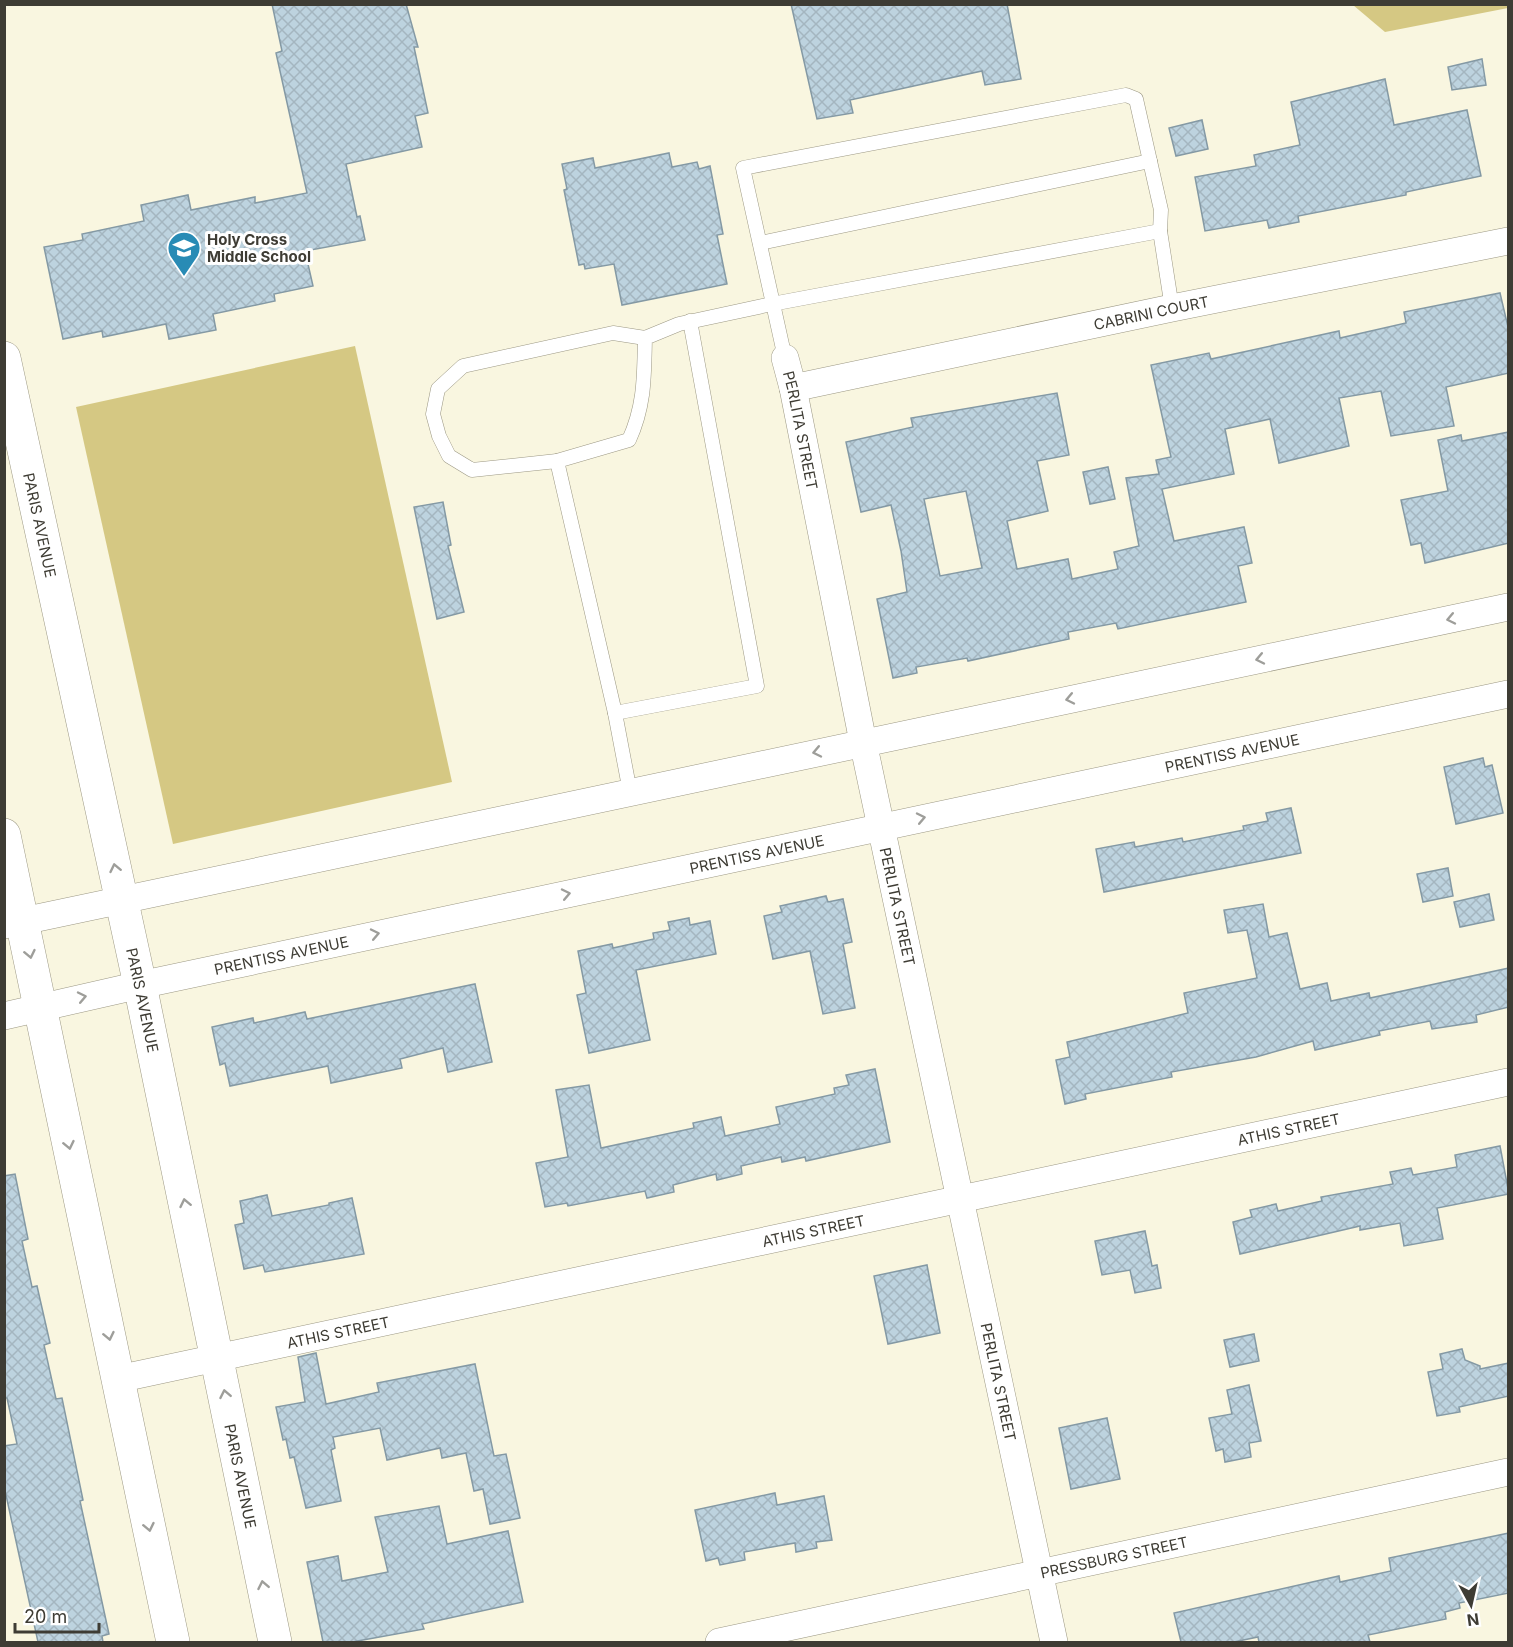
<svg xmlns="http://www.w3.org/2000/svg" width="1513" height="1647" viewBox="0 0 1513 1647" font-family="Inter,sans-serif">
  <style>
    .pitch { fill: #d5c883 }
    .building { fill: url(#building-cross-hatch); stroke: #8499a4; stroke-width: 1.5; fill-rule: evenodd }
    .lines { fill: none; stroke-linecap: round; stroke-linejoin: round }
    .lane-casing { stroke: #9c9884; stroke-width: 15 }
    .street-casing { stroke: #9c9884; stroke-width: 28 }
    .secondary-casing { stroke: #9c9884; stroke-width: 34 }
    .lane { stroke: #fff; stroke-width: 14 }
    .street { stroke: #fff; stroke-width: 27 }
    .secondary { stroke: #fff; stroke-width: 33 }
    .oneway { stroke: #9e9e9a }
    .labels { text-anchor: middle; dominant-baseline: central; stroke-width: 6; stroke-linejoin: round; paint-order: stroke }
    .poi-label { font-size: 15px; font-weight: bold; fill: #3e3c34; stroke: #fff; text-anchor: start }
    .street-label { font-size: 15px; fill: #3e3c34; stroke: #fff }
  </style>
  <defs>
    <pattern id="building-cross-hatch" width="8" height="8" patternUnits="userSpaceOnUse" patternTransform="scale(1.5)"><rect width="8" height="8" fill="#bdd3df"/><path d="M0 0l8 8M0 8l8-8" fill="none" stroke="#a4b6c0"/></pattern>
  </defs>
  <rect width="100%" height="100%" fill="#f9f6e0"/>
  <g class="pitch">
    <polygon points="1508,4 1508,8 1385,32 1353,5"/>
    <polygon points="355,346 452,782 173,844 76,407"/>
  </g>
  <g class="building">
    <polygon points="272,4 406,4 418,47 414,47 428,113 415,116 422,147 346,164 357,217 360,216 365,240 305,251 313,286 274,294 275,301 213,314 216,330 169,339 166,324 103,337 102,331 63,339 44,247 83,240 82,234 144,221 141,205 188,195 191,210 255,197 255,203 307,193 276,53 282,51"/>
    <polygon points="791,4 1007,4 1021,79 985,85 982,71 850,100 853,113 817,119"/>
    <polygon points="1482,59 1486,85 1452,90 1448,67"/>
    <polygon points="1385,79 1394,125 1467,110 1481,176 1406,192 1406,195 1298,216 1299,222 1269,228 1267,220 1205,231 1195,177 1256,166 1254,155 1300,145 1291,102"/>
    <polygon points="1202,120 1208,149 1176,156 1169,128"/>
    <polygon points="669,153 672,167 697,162 699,169 710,166 723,234 717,235 727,284 622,305 614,264 585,269 584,264 579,265 564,190 567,189 562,164 593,158 595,168"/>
    <path d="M1500 293 1509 331V373L1446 387 1454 426 1391 436 1381 391 1339 398 1349 446 1279 463 1270 419 1225 429 1234 474 1162 489 1174 541 1244 527 1252 563 1238 566 1246 602 1118 629 1116 623 1068 632 1069 639 968 661 967 658 916 667 917 673 893 678 877 599 907 592 901 551 891 505 861 512 846 442 913 427 911 418 1057 393 1069 455 1037 461 1048 511 1007 521 1017 569 1068 559 1072 579 1118 569 1114 552 1139 546 1126 478 1159 474 1156 460 1171 457 1151 365 1209 353 1211 359 1339 331 1340 338 1406 323 1404 312ZM966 491 982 568 940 576 924 499Z"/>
    <polygon points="1509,432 1509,543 1425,563 1421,543 1411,545 1401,500 1448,491 1438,440 1461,435 1462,441"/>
    <polygon points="1108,467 1115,499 1090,504 1083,472"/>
    <polygon points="443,502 451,545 448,546 464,612 437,619 414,507"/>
    <polygon points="1483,758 1485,767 1492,765 1503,813 1456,824 1444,767"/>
    <polygon points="1291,808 1301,853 1104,892 1096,849 1134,842 1135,847 1182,838 1183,842 1244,830 1243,826 1268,821 1266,813"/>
    <polygon points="1448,868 1453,896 1423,902 1417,874"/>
    <polygon points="1489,894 1494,920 1460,927 1454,902"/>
    <polygon points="826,896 828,902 843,899 852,942 843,944 855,1008 823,1014 810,951 773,959 764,916 782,912 780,906"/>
    <polygon points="1263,904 1269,937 1287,933 1300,989 1327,983 1331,1001 1369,993 1370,998 1509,968 1509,1007 1476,1015 1477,1022 1432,1029 1430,1021 1379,1031 1380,1035 1315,1050 1313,1041 1256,1057 1171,1072 1172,1077 1085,1094 1086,1099 1065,1104 1056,1060 1070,1057 1067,1042 1188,1013 1184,993 1257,978 1247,930 1228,933 1224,910"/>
    <polygon points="689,918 690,925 710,921 716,954 636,970 650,1040 589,1053 577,995 586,993 578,951 612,944 613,948 654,939 653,933 670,930 668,922"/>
    <polygon points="475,984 492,1062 448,1072 443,1048 400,1059 402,1068 331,1083 328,1066 230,1086 225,1063 220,1065 212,1027 253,1018 254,1023 305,1012 307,1019"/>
    <polygon points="875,1069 890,1142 806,1161 805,1157 782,1162 781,1157 741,1166 742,1174 717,1180 716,1174 673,1185 674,1192 647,1198 645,1191 568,1206 567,1203 545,1207 536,1163 568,1157 556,1090 589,1085 601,1148 694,1128 693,1123 721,1117 725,1136 780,1124 776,1107 835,1094 834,1088 849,1085 846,1075"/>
    <polygon points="1500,1146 1509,1194 1437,1208 1443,1239 1404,1246 1400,1223 1360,1230 1360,1226 1240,1254 1233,1222 1252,1217 1250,1210 1276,1204 1278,1211 1322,1201 1321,1197 1393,1184 1390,1172 1411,1168 1413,1175 1457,1167 1455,1155"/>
    <polygon points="15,1174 28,1239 22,1241 32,1287 37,1286 50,1343 44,1345 56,1399 62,1398 83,1500 80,1501 109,1634 102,1636 103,1642 38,1642 4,1486 4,1446 17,1444 7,1398 4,1398 4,1176"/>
    <polygon points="267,1195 272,1216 329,1205 329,1203 352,1198 364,1254 265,1272 263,1265 244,1269 235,1225 244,1223 240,1201"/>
    <polygon points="1145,1231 1152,1266 1157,1265 1161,1288 1135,1293 1130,1270 1102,1275 1095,1241"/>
    <polygon points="927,1265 940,1333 888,1344 874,1276"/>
    <polygon points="1254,1334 1259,1361 1230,1367 1224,1340"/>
    <polygon points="1462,1349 1465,1360 1480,1366 1480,1369 1509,1363 1509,1396 1459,1407 1460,1412 1437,1416 1428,1372 1443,1369 1440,1354"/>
    <polygon points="316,1353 326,1404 379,1392 377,1383 475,1364 494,1456 506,1454 520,1518 490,1524 483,1489 474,1491 466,1453 442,1458 440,1448 387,1460 380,1428 333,1437 335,1448 331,1450 341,1501 306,1508 294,1457 290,1458 286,1439 283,1440 276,1407 305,1402 298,1357"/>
    <polygon points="1249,1385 1261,1441 1249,1443 1251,1457 1225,1462 1223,1449 1216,1451 1209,1418 1232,1414 1227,1390"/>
    <polygon points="1107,1418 1120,1479 1071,1489 1059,1428"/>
    <polygon points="775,1493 777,1505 824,1496 832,1540 816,1542 817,1548 796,1552 795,1543 744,1552 745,1560 720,1565 718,1558 706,1561 695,1510"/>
    <polygon points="439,1506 447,1544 508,1531 523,1602 422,1624 424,1629 352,1642 323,1642 307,1562 338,1556 342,1581 388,1572 375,1517"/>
    <polygon points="1509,1533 1509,1593 1459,1603 1460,1608 1445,1612 1446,1619 1368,1635 1370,1642 1259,1642 1258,1637 1234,1642 1181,1642 1174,1613 1339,1576 1340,1582 1391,1571 1389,1558"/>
  </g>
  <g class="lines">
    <defs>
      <g id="lane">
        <polyline points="760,243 1150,161"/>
        <polyline points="785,358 743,168 1126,95 1136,99 1161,210 1160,231 1172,308"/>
        <polyline points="557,461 472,470 449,456 439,436 433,414 438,389 463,366 613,333 645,338"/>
        <polyline points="615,713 757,686 690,321"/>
        <path d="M630 792 615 713 557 461 629 440C645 405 644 376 645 338L679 324 772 304 1160 231"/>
      </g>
      <g id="street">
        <path id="s1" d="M785 358 793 388 863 742 1054 1642"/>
        <path id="s2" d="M793 388 1172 308 1508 241"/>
        <polyline points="4,925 1508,607"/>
        <path id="s3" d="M4 1016 140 985 1508 694"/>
        <path id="s4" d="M118 1379 1508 1082"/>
        <path id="s5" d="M719 1642 1508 1472"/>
      </g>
      <g id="secondary">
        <path id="s6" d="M4 358 140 985 275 1642"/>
        <polyline points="4,835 173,1642"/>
      </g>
    </defs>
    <use href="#lane" class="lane-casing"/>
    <use href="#street" class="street-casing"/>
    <use href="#secondary" class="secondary-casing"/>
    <use href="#lane" class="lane"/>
    <use href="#street" class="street"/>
    <use href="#secondary" class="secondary"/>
  </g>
  <defs><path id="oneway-chevron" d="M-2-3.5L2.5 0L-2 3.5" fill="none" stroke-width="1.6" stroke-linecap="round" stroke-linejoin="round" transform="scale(1.5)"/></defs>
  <g class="oneway">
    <use href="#oneway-chevron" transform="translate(1451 619) rotate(168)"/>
    <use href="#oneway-chevron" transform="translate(1260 659) rotate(168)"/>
    <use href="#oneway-chevron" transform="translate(1070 699) rotate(168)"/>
    <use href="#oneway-chevron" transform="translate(817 752) rotate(168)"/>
    <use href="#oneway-chevron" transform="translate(921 818) rotate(-12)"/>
    <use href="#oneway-chevron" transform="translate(115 868) rotate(-102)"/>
    <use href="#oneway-chevron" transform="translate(566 894) rotate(-12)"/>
    <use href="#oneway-chevron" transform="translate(375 934) rotate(-12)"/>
    <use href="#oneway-chevron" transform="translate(30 954) rotate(78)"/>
    <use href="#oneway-chevron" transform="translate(82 997) rotate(-12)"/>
    <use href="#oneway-chevron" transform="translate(69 1145) rotate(78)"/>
    <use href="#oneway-chevron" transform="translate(185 1203) rotate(-102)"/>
    <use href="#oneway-chevron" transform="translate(109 1336) rotate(78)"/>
    <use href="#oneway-chevron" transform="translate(225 1394) rotate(-101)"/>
    <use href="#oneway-chevron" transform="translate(149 1527) rotate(78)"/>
    <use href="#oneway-chevron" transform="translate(263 1585) rotate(-101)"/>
  </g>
  <defs>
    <symbol id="school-pin" viewBox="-11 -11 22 30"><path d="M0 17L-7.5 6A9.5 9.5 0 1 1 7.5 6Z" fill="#288bb5" stroke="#fff"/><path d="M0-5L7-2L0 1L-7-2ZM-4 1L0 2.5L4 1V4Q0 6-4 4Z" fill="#fff"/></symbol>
  </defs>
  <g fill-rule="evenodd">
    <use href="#school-pin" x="165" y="229" width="38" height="52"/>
  </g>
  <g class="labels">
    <g class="poi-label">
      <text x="207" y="239">Holy Cross<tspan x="207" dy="17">Middle School</tspan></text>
    </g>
    <g class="street-label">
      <text stroke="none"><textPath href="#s2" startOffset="366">CABRINI COURT</textPath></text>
      <text stroke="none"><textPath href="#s1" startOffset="74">PERLITA STREET</textPath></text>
      <text stroke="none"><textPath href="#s6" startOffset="171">PARIS AVENUE</textPath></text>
      <text stroke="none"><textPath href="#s3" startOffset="1256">PRENTISS AVENUE</textPath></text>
      <text stroke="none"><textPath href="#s3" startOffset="770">PRENTISS AVENUE</textPath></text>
      <text stroke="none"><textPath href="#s1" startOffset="560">PERLITA STREET</textPath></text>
      <text stroke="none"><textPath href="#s3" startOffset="284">PRENTISS AVENUE</textPath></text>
      <text stroke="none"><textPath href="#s6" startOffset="657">PARIS AVENUE</textPath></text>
      <text stroke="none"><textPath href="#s4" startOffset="1197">ATHIS STREET</textPath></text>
      <text stroke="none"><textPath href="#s4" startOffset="711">ATHIS STREET</textPath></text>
      <text stroke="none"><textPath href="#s4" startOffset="225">ATHIS STREET</textPath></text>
      <text stroke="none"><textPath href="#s1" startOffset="1046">PERLITA STREET</textPath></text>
      <text stroke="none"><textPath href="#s6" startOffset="1143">PARIS AVENUE</textPath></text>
      <text stroke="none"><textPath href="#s5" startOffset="404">PRESSBURG STREET</textPath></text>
    </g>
  </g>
  <rect width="1513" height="1647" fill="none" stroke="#3e3c34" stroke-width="12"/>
  <g transform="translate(1471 1605) rotate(172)" stroke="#ffffff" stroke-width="4.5" paint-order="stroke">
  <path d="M0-4.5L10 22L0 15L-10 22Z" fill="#3e3c34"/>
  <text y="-9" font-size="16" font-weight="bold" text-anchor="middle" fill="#3e3c34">N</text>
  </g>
  <path d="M15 1623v9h84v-9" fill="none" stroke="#3e3c34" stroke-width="3"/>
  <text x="24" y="1623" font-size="18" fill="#3e3c34" stroke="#ffffff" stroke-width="4.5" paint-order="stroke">20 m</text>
</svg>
